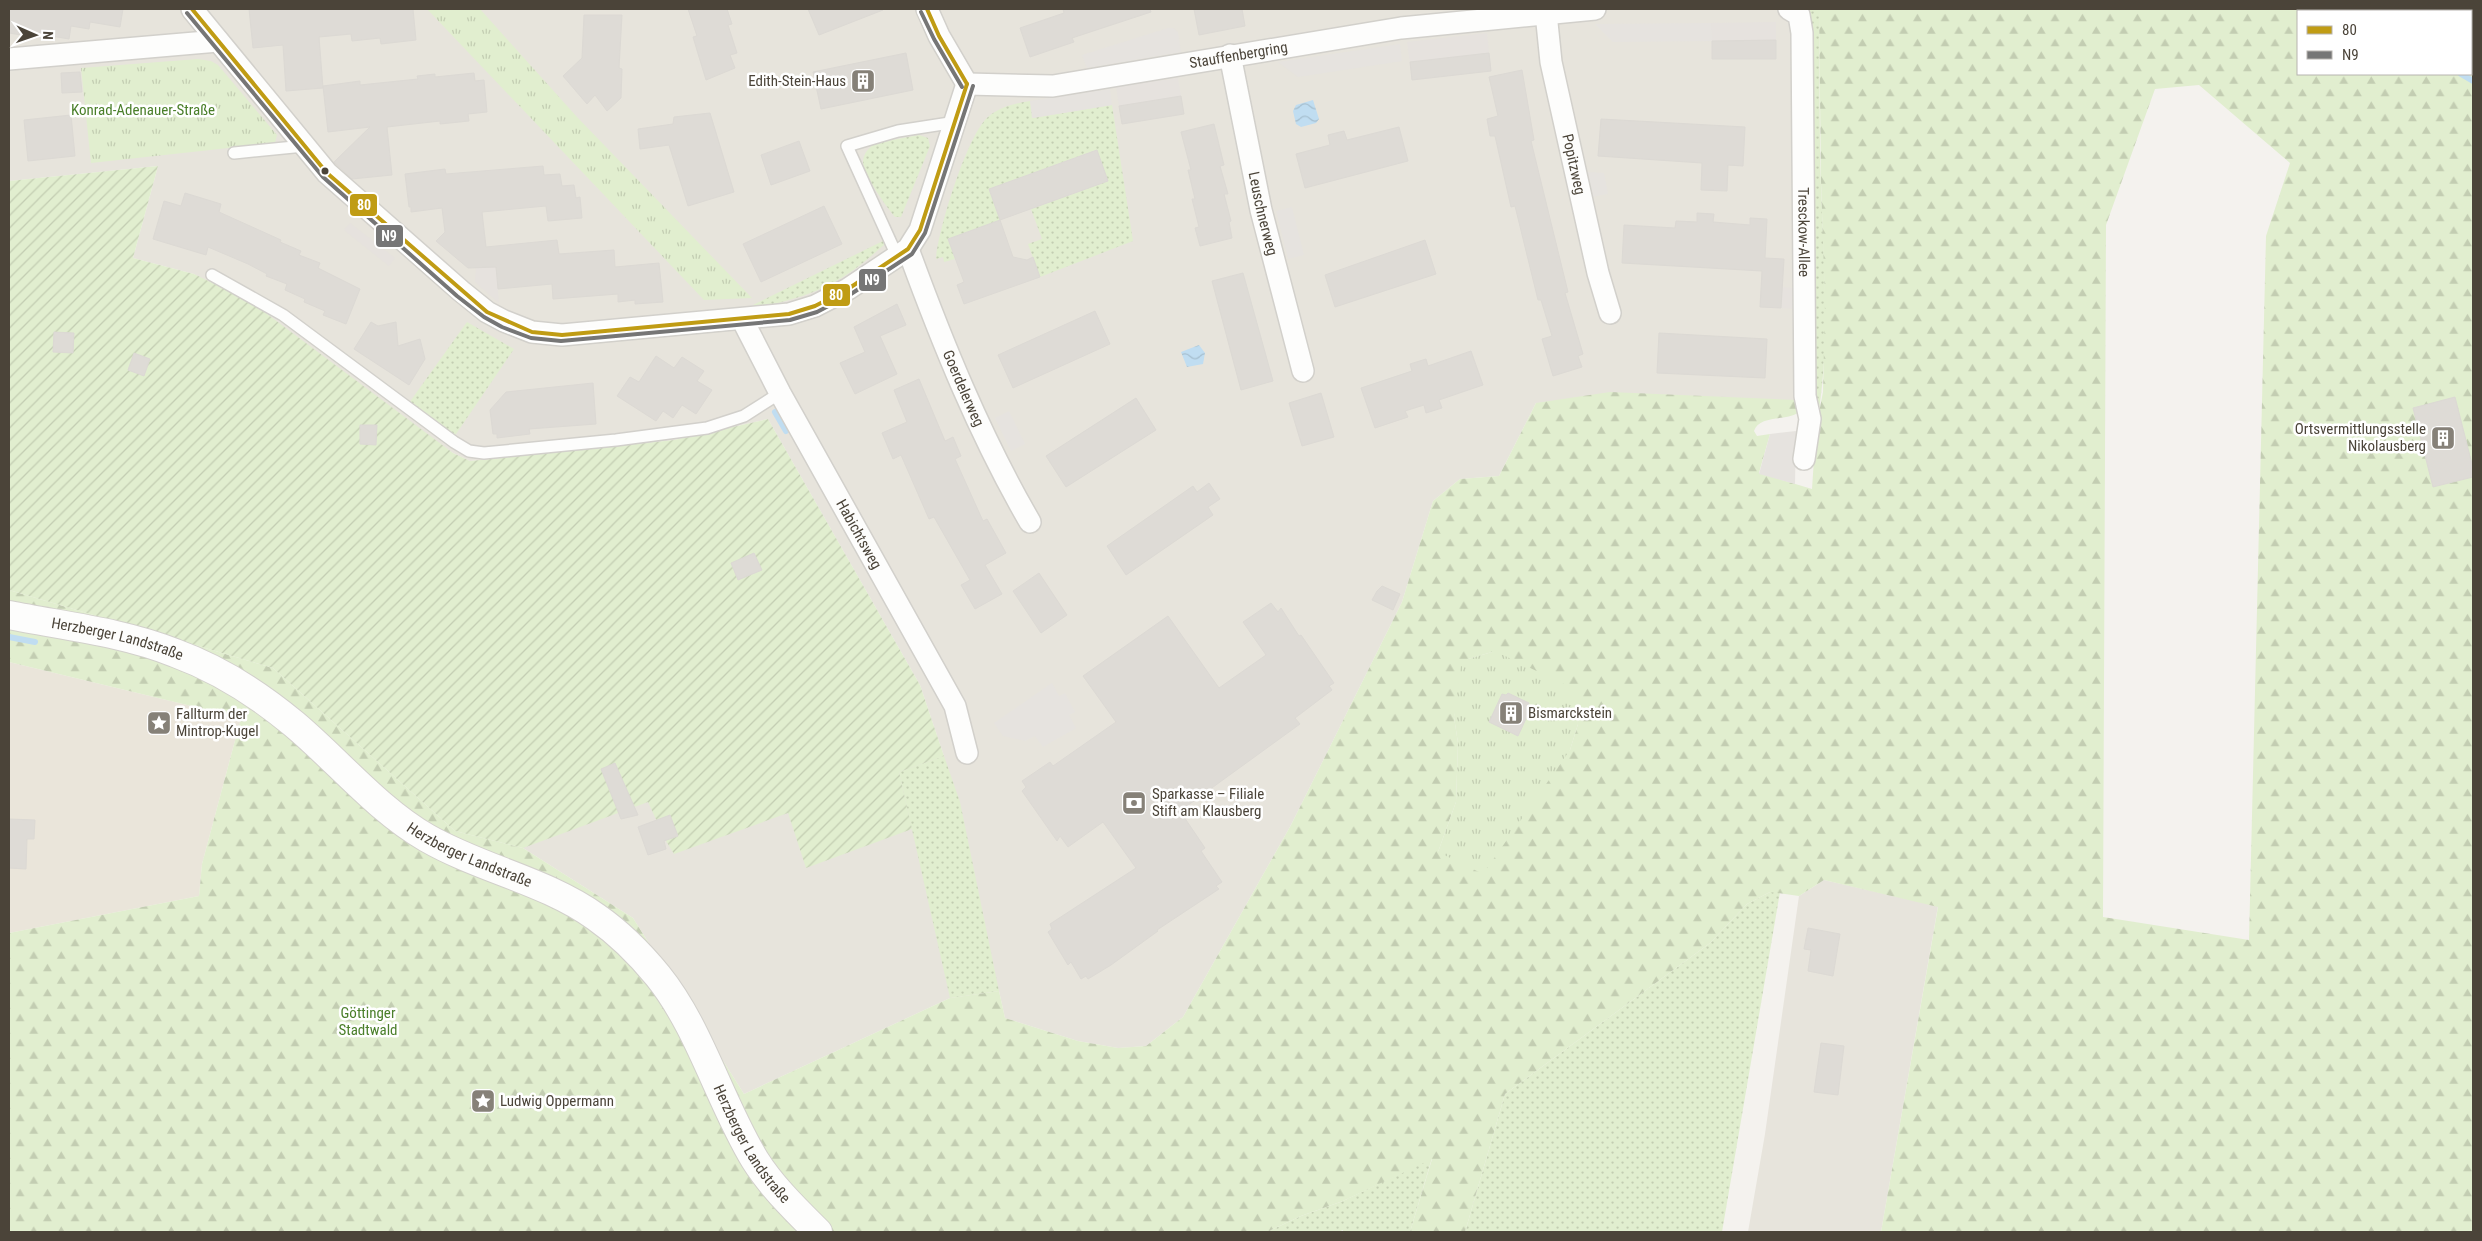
<svg xmlns="http://www.w3.org/2000/svg" width="2482" height="1241" viewBox="0 0 2482 1241" font-family="'Roboto Condensed',sans-serif">
  <style>
    .residential { fill: #e7e4dc }
    .industrial { fill: #e6e2de }
    .education { fill: #eae5da }
    .grass { fill: url(#grass-dots) }
    .forest { fill: url(#forest-firs); fill-rule: evenodd }
    .park { fill: url(#park-tufts) }
    .garden { fill: url(#garden-furrows) }
    .parking { fill: #e6e3df }
    .water { fill: url(#water-waves) }
    .lines { fill: none; stroke-linecap: round; stroke-linejoin: round }
    .stream { stroke: #c0ddf1; stroke-width: 6 }
    .building { fill: #dedbd6; stroke: #dcd9d4 }
    .service-casing { stroke: #d2d0cb; stroke-width: 14 }
    .minor-casing { stroke: #d2d0cb; stroke-width: 24 }
    .tertiary-casing { stroke: #d2d0cb; stroke-width: 30 }
    .service { stroke: #fdfdfc; stroke-width: 11 }
    .minor { stroke: #fdfdfc; stroke-width: 21 }
    .tertiary { stroke: #fdfdfc; stroke-width: 28 }
    .bus-1-casing { stroke: #fff; stroke-width: 8 }
    .bus-2-casing { stroke: #fff; stroke-width: 8 }
    .bus-1 { stroke: #c09c14; stroke-width: 4 }
    .bus-2 { stroke: #767676; stroke-width: 4 }
    .bus-dot { fill: #4b4439; stroke: #fff; stroke-width: 2 }
    .labels { text-anchor: middle; dominant-baseline: central; stroke-width: 5; stroke-linejoin: round; paint-order: stroke }
    .street-label { font-size: 15px; fill: #4b4439; stroke: #fff }
    .poi-label { font-size: 15px; fill: #4b4439; stroke: #fff; text-anchor: start }
    .park-label { font-size: 15px; fill: #4a7f2a; stroke: #fff }
    .line-badge { stroke: #fff; stroke-width: 2 }
    .badge-label { font-size: 14px; text-anchor: middle; font-weight: bold; fill: #fff }
  </style>
  <defs>
    <pattern id="grass-dots" width="8" height="8" patternUnits="userSpaceOnUse" patternTransform="scale(1.25)"><rect width="8" height="8" fill="#e1eecf"/><path d="M2 2h.1M6 6h.1" fill="none" stroke="#c3cdb2" stroke-width="1.8" stroke-linecap="round"/></pattern>
    <pattern id="forest-firs" width="22" height="20" patternUnits="userSpaceOnUse" patternTransform="scale(1.25)"><rect width="22" height="20" fill="#e1eecf"/><path d="M5 1l3.5 6h-7zM16 11l3.5 6h-7z" fill="#c3cdb2"/></pattern>
    <pattern id="park-tufts" width="24" height="20" patternUnits="userSpaceOnUse" patternTransform="scale(1.25)"><rect width="24" height="20" fill="#e1eecf"/><path d="M3 7l-1-3M5 7V3M7 7l1-3M15 17l-1-3M17 17v-4M19 17l1-3" fill="none" stroke="#c3cdb2"/></pattern>
    <pattern id="garden-furrows" width="10" height="10" patternUnits="userSpaceOnUse" patternTransform="scale(1.25)"><rect width="10" height="10" fill="#e1eecf"/><path d="M-1 1l2-2M0 10L10 0M9 11l2-2" fill="none" stroke="#c3cdb2"/></pattern>
    <pattern id="water-waves" width="16" height="10" patternUnits="userSpaceOnUse" patternTransform="scale(1.25)"><rect width="16" height="10" fill="#c0ddf1"/><path d="M0 5q4-4 8 0t8 0" fill="none" stroke="#a6bfcf"/></pattern>
  </defs>
  <rect width="100%" height="100%" fill="#f4f2ee"/>
  <g class="residential">
    <polygon points="9,9 1819,9 1797,400 1536,403 1499,476 1460,479 1433,501 1402,602 1291,825 1183,1017 1146,1046 1118,1048 1078,1041 1005,1018 999,991 950,998 744,1094 633,918 523,848 536,784 944,756 920,685 768,419 674,440 582,451 470,461 453,453 194,274 133,258 158,166 9,181"/>
    <polygon points="1824,880 1938,906 1881,1232 1748,1232 1765,1134 1799,896"/>
  </g>
  <g class="industrial">
    <polygon points="1776,22 1776,59 1712,59 1711,23"/>
    <polygon points="1487,33 1491,71 1412,80 1407,42"/>
    <polygon points="1178,78 1184,114 1122,124 1116,87"/>
    <polygon points="350,223 395,258 389,266 344,230"/>
    <polygon points="484,228 486,247 494,246 499,303 475,282 476,268 468,268 436,241 445,232"/>
    <polygon points="1761,286 1798,288 1797,309 1760,307"/>
  </g>
  <polygon class="education" points="9,662 241,718 202,864 199,896 9,933"/>
  <g class="grass">
    <path d="M1801 9H1819C1820 68 1819 127 1821 187 1824 267 1831 349 1816 428Z"/>
    <path d="M1030 101 1033 118 1112 105 1133 241 1040 277 1028 244 1042 239 1031 209 1108 181 1096 150 989 189 1000 220 948 239 955 259 944 262 943 257 936 259C938 230 967 135 988 117 1001 106 1014 104 1030 101Z"/>
    <path d="M919 135 928 138 930 146 901 217H895C887 208 863 174 863 162 863 154 869 147 876 143Z"/>
    <path d="M883 241 886 243C840 285 817 294 758 308L753 305Z"/>
    <polygon points="467,322 514,349 454,437 409,403"/>
    <polygon points="944,756 960,802 999,991 950,998 899,772"/>
    <polygon points="1770,892 1780,892 1722,1232 1465,1232 1505,1094 1710,943 1747,904"/>
    <polygon points="1432,1158 1410,1232 1343,1232 1343,1230 1338,1232 1267,1232 1301,1216 1343,1201"/>
  </g>
  <path class="forest" d="M1819 9H2473V1232H1881L1938 907 1824 880 1799 896 1770 892 1747 904 1710 943 1505 1094 1465 1232H1410L1432 1159 1343 1201 1301 1216 1267 1232H9V933L199 896 202 864 241 718 9 662V590L273 668 455 831 523 848 633 918 744 1094 950 998 999 991 1005 1018 1078 1041 1118 1048 1146 1046 1183 1017 1291 825 1402 602 1433 501 1460 479 1499 476 1536 403 1610 392 1797 400 1800 406 1798 413C1785 421 1759 415 1754 431L1757 436 1770 434 1759 473 1812 489 1816 428 1823 392 1825 302 1821 182ZM2298 11H2471V74H2298ZM2199 85 2290 163 2266 236 2249 940 2103 917 2106 225 2155 89ZM1492 652 1577 704 1578 724 1570 750 1438 852 1456 802 1458 743 1454 717 1468 659Z"/>
  <g class="park">
    <polygon points="427,9 480,9 577,117 752,298 704,300"/>
    <polygon points="198,59 211,61 218,65 277,135 275,143 91,163 81,68"/>
    <polygon points="1492,652 1499,653 1568,686 1577,704 1578,724 1570,750 1483,874 1438,852 1456,802 1458,743 1454,717 1461,665 1468,659"/>
  </g>
  <polygon class="garden" points="158,166 133,258 194,274 251,302 453,453 470,461 674,440 768,419 920,685 944,756 899,772 912,829 806,868 788,813 674,854 666,841 648,802 523,848 455,831 273,668 9,590 9,181"/>
  <g class="parking">
    <polygon points="1711,23 1712,41 1613,42 1595,24"/>
    <polygon points="1168,28 1173,28 1178,32 1181,52 1087,68 1082,55"/>
    <polygon points="1400,44 1402,61 1298,77 1278,62"/>
    <polygon points="1110,89 1112,105 1032,118 1030,101"/>
    <polygon points="1587,172 1604,173 1608,194 1591,197"/>
    <polygon points="1292,207 1304,255 1288,259 1276,211"/>
    <polygon points="1009,411 1025,444 1011,451 995,418"/>
    <polygon points="1796,431 1795,484 1759,474 1770,434"/>
    <polygon points="1052,683 1059,696 1065,693 1075,712 1069,715 1076,728 1043,747 1035,736 1025,741 1003,736 994,723"/>
  </g>
  <g class="water">
    <polygon points="1313,100 1319,119 1316,123 1301,127 1296,124 1293,111 1296,105"/>
    <polygon points="1199,345 1205,353 1203,364 1187,367 1181,352"/>
  </g>
  <g class="lines">
    <g class="stream">
      <polyline points="2461,74 2473,81"/>
      <polyline points="775,412 786,431"/>
      <polyline points="9,637 35,642"/>
    </g>
  </g>
  <g class="building">
    <polygon points="9,9 123,9 120,27 90,22 89,29 71,26 69,39 34,33 34,37 9,33"/>
    <polygon points="249,9 413,9 416,40 381,44 380,38 352,41 351,34 319,37 323,88 286,91 283,45 253,48"/>
    <polygon points="688,9 727,9 732,24 728,25 737,53 730,55 735,68 706,80 693,37 697,36"/>
    <polygon points="808,9 883,9 883,10 819,35"/>
    <polygon points="1063,9 1150,9 1151,12 1072,38 1074,42 1030,57 1020,28 1064,13"/>
    <polygon points="1194,9 1242,9 1245,26 1199,35"/>
    <polygon points="584,15 622,15 619,68 622,69 621,98 607,111 595,95 587,104 563,76 582,58"/>
    <polygon points="1776,40 1776,59 1712,59 1712,41"/>
    <polygon points="906,53 913,90 821,109 813,72"/>
    <polygon points="1489,53 1491,71 1412,80 1410,62"/>
    <polygon points="1522,70 1534,140 1531,141 1568,292 1565,293 1583,354 1578,356 1582,367 1553,376 1542,339 1552,336 1541,300 1538,300 1515,206 1511,207 1495,136 1490,136 1487,119 1498,116 1489,77"/>
    <polygon points="80,72 82,92 62,93 61,73"/>
    <polygon points="474,73 475,81 484,80 487,112 468,114 469,121 440,124 440,121 387,127 392,175 352,179 334,162 370,127 328,132 323,86 360,81 360,85 418,79 417,76 435,74 435,77"/>
    <polygon points="1181,96 1184,114 1122,124 1119,106"/>
    <polygon points="710,113 734,192 688,206 669,145 640,149 638,129 673,124 674,117"/>
    <polygon points="71,115 75,156 28,161 24,120"/>
    <polygon points="1601,119 1745,127 1743,166 1728,165 1727,191 1701,190 1702,163 1598,156"/>
    <polygon points="1214,124 1224,165 1220,166 1228,194 1224,194 1231,221 1229,222 1232,238 1200,246 1195,228 1199,227 1192,199 1195,199 1188,170 1191,170 1181,132"/>
    <polygon points="1399,127 1408,161 1305,188 1296,154 1330,145 1328,135 1344,131 1347,140"/>
    <polygon points="799,141 810,171 771,185 761,155"/>
    <polygon points="1097,150 1108,181 1000,220 1013,257 1027,260 1033,257 1040,277 964,304 957,285 964,282 948,239 1000,220 989,189"/>
    <polygon points="543,166 544,175 560,174 562,186 574,185 576,198 580,197 582,218 548,221 546,206 482,212 486,247 557,240 559,254 614,250 615,267 659,263 663,302 635,304 635,300 618,302 618,294 553,299 552,284 498,289 496,267 468,268 436,241 445,232 442,208 411,212 411,207 409,207 405,174 445,169 446,174"/>
    <polygon points="185,193 221,204 219,212 281,240 280,242 301,251 299,255 320,263 318,268 360,289 346,324 323,315 325,311 304,302 305,299 285,290 287,284 266,276 267,274 248,264 208,247 206,255 153,239 164,201 181,206"/>
    <polygon points="824,206 842,244 761,282 743,244"/>
    <polygon points="1697,213 1714,214 1713,222 1750,225 1750,218 1767,219 1765,258 1784,259 1781,308 1760,307 1762,271 1622,263 1624,225 1675,228 1676,221 1697,222"/>
    <polygon points="1425,240 1436,274 1335,307 1325,275"/>
    <polygon points="1243,273 1273,381 1241,390 1212,281"/>
    <polygon points="897,304 906,325 880,336 897,374 855,394 840,363 865,352 854,327"/>
    <polygon points="1095,311 1110,344 1013,388 998,355"/>
    <polygon points="371,322 378,326 396,322 398,346 420,339 425,359 409,385 354,349"/>
    <polygon points="54,332 74,333 73,353 53,352"/>
    <polygon points="1659,333 1767,339 1765,378 1657,373"/>
    <polygon points="1471,351 1483,385 1439,400 1442,408 1426,413 1424,405 1405,411 1408,417 1375,428 1361,388 1412,371 1410,364 1426,359 1428,366"/>
    <polygon points="134,353 150,359 144,376 128,370"/>
    <polygon points="656,356 674,368 682,357 704,371 697,381 712,390 696,414 682,405 673,418 663,411 656,421 617,396 630,377 639,382"/>
    <polygon points="919,379 945,441 953,437 961,456 955,459 983,521 987,519 1006,553 985,565 1002,594 975,609 961,585 970,580 934,517 929,519 901,455 893,459 882,433 907,422 894,390"/>
    <polygon points="593,383 596,424 529,429 530,434 497,438 497,434 493,434 490,410 506,392"/>
    <polygon points="1321,393 1334,437 1302,446 1289,403"/>
    <polygon points="2455,397 2473,468 2473,477 2433,487 2413,408"/>
    <polygon points="1136,398 1156,430 1066,487 1046,456"/>
    <polygon points="360,425 377,425 376,445 360,444"/>
    <polygon points="1209,483 1220,499 1208,507 1213,515 1126,575 1107,546 1193,486 1197,492"/>
    <polygon points="754,553 762,570 738,580 731,563"/>
    <polygon points="1039,573 1067,615 1041,633 1013,591"/>
    <polygon points="1382,586 1400,594 1393,610 1372,600 1377,591"/>
    <polygon points="1271,603 1278,612 1281,608 1299,636 1301,635 1334,683 1329,686 1332,690 1295,718 1300,724 1180,811 1205,848 1201,851 1222,882 1216,886 1219,889 1157,930 1158,931 1111,965 1088,979 1086,976 1081,979 1071,962 1068,965 1048,932 1052,929 1050,924 1136,868 1103,822 1068,847 1060,836 1057,841 1022,791 1026,787 1022,781 1050,762 1053,766 1116,722 1083,676 1168,616 1219,688 1266,655 1243,622"/>
    <polygon points="1508,693 1529,703 1528,706 1531,708 1518,736 1489,722 1502,694 1506,695"/>
    <polygon points="615,763 638,815 621,819 601,769"/>
    <polygon points="670,815 678,836 664,841 666,849 648,855 638,827"/>
    <polygon points="9,819 35,820 34,839 27,839 26,869 9,868"/>
    <polygon points="1808,928 1840,934 1833,976 1808,971 1811,950 1804,949"/>
    <polygon points="1821,1043 1844,1046 1838,1095 1814,1092"/>
  </g>
  <g class="lines">
    <defs>
      <g id="service">
        <polyline points="234,153 304,146"/>
        <polyline points="897,256 847,146 898,131 956,122"/>
        <polyline points="212,275 283,315 454,442 469,451 484,453 616,440 707,428 744,416 780,393"/>
      </g>
      <g id="minor">
        <polyline points="192,9 327,173 461,291 487,312 504,321 532,332 562,335 789,314 815,306 848,289 908,249 920,230 967,84"/>
        <polyline points="927,9 939,36 967,84"/>
        <path id="s1" d="M1789 9 1799 15 1802 33 1805 396 1810 419 1804 459"/>
        <path id="s2" d="M1546 13 1551 62 1598 273 1610 313"/>
        <path id="s3" d="M1230 55 1261 210 1303 371"/>
        <polyline points="9,59 218,41"/>
        <path id="s4" d="M967 84 1053 86 1401 28 1595 9"/>
        <path id="s5" d="M908 249C942 342 980 436 1030 522"/>
        <path id="s6" d="M742 319 780 393 955 706 967 753"/>
      </g>
      <g id="tertiary">
        <path id="s7" d="M9 615C64 626 123 632 175 653 219 669 258 694 294 724 337 760 378 810 427 838 481 869 546 881 596 917 619 933 640 954 658 976 700 1028 720 1103 755 1160 772 1187 796 1210 818 1232"/>
      </g>
    </defs>
    <use href="#service" class="service-casing"/>
    <use href="#minor" class="minor-casing"/>
    <use href="#tertiary" class="tertiary-casing"/>
    <use href="#service" class="service"/>
    <use href="#minor" class="minor"/>
    <use href="#tertiary" class="tertiary"/>
    <defs>
      <g id="bus-1">
        <polyline points="192,9 327,173 487,312 532,332 562,335 789,314 815,306 848,289 908,249 920,230 967,84"/>
        <polyline points="927,9 939,36 967,84"/>
      </g>
      <g id="bus-2">
        <polyline points="921,12 934,39 962,87"/>
        <polyline points="187,13 323,177 457,296 484,317 502,327 531,338 561,341 790,320 817,312 851,294 912,254 925,233 973,86"/>
      </g>
    </defs>
    <use href="#bus-1" class="bus-1-casing"/>
    <use href="#bus-2" class="bus-2-casing"/>
    <use href="#bus-1" class="bus-1"/>
    <use href="#bus-2" class="bus-2"/>
  </g>
  <defs>
    <symbol id="building-square" viewBox="-11 -11 22 22"><rect x="-9" y="-9" width="18" height="18" rx="4" fill="#868178" stroke="#fff"/><path d="M-4-6H4V6H1V3H-1V6H-4ZM-2.5-4.3h1.7v1.8h-1.7ZM.8-4.3h1.7v1.8H.8ZM-2.5-1h1.7V.8h-1.7ZM.8-1h1.7V.8H.8Z" fill="#fff"/></symbol>
    <symbol id="sight-square" viewBox="-11 -11 22 22"><rect x="-9" y="-9" width="18" height="18" rx="4" fill="#868178" stroke="#fff"/><path d="M0-6L1.8-2.2L6-1.7L2.9 1.2L3.7 5.4L0 3.3L-3.7 5.4L-2.9 1.2L-6-1.7L-1.8-2.2Z" fill="#fff"/></symbol>
    <symbol id="bank-square" viewBox="-11 -11 22 22"><rect x="-9" y="-9" width="18" height="18" rx="4" fill="#868178" stroke="#fff"/><path d="M-6-4H6V4H-6ZM0-2.3a2.3 2.3 0 1 0 0 4.6a2.3 2.3 0 1 0 0-4.6Z" fill="#fff"/></symbol>
  </defs>
  <g fill-rule="evenodd">
    <use href="#building-square" x="849" y="67" width="28" height="28"/>
    <use href="#building-square" x="2429" y="424" width="28" height="28"/>
    <use href="#building-square" x="1497" y="699" width="28" height="28"/>
    <use href="#sight-square" x="145" y="709" width="28" height="28"/>
    <use href="#bank-square" x="1120" y="789" width="28" height="28"/>
    <use href="#sight-square" x="469" y="1087" width="28" height="28"/>
  </g>
  <circle class="bus-dot" cx="325" cy="171" r="4.5"/>
  <g class="labels">
    <g class="street-label">
      <text stroke="none"><textPath href="#s4" startOffset="274">Stauffenbergring</textPath></text>
      <text stroke="none"><textPath href="#s2" startOffset="154">Popitzweg</textPath></text>
      <text stroke="none"><textPath href="#s3" startOffset="162">Leuschnerweg</textPath></text>
      <text stroke="none"><textPath href="#s1" startOffset="229">Tresckow-Allee</textPath></text>
      <text stroke="none"><textPath href="#s5" startOffset="150">Goerdelerweg</textPath></text>
      <text stroke="none"><textPath href="#s6" startOffset="245">Habichtsweg</textPath></text>
      <text stroke="none"><textPath href="#s7" startOffset="111">Herzberger Landstraße</textPath></text>
      <text stroke="none"><textPath href="#s7" startOffset="531">Herzberger Landstraße</textPath></text>
      <text stroke="none"><textPath href="#s7" startOffset="951">Herzberger Landstraße</textPath></text>
    </g>
    <g class="poi-label">
      <text x="846" y="81" text-anchor="end">Edith-Stein-Haus</text>
      <text x="2426" y="429" text-anchor="end">Ortsvermittlungsstelle<tspan x="2426" dy="17">Nikolausberg</tspan></text>
      <text x="1528" y="713">Bismarckstein</text>
      <text x="176" y="714">Fallturm der<tspan x="176" dy="17">Mintrop-Kugel</tspan></text>
      <text x="1152" y="794">Sparkasse – Filiale<tspan x="1152" dy="17">Stift am Klausberg</tspan></text>
      <text x="500" y="1101">Ludwig Oppermann</text>
    </g>
    <g class="park-label">
      <text x="143" y="110">Konrad-Adenauer-Straße</text>
      <text x="368" y="1013">Göttinger<tspan x="368" dy="17">Stadtwald</tspan></text>
    </g>
  </g>
  <g class="line-badge">
    <rect x="349" y="193" width="29" height="24" rx="5" fill="#c09c14"/>
    <rect x="375" y="224" width="29" height="24" rx="5" fill="#767676"/>
    <rect x="858" y="268" width="29" height="24" rx="5" fill="#767676"/>
    <rect x="822" y="283" width="29" height="24" rx="5" fill="#c09c14"/>
  </g>
  <g class="badge-label">
    <text x="364" y="210">80</text>
    <text x="389" y="241">N9</text>
    <text x="872" y="285">N9</text>
    <text x="836" y="300">80</text>
  </g>
  <rect width="2482" height="1241" fill="none" stroke="#4b4439" stroke-width="20"/>
  <rect x="2297" y="10" width="175" height="65" fill="#ffffff" stroke="#b7b4b0"/>
  <rect x="2307" y="26" width="25" height="8" fill="#c09c14" stroke="#b7b4b0"/>
  <text x="2342" y="35" font-size="15" fill="#4b4439">80</text>
  <rect x="2307" y="51" width="25" height="8" fill="#767676" stroke="#b7b4b0"/>
  <text x="2342" y="60" font-size="15" fill="#4b4439">N9</text>
  <g transform="translate(35 35) rotate(92)" stroke="#ffffff" stroke-width="4" paint-order="stroke">
  <path d="M0-4L9 19L0 12L-9 19Z" fill="#4b4439"/>
  <text y="-8" font-size="14" font-weight="bold" text-anchor="middle" fill="#4b4439">N</text>
  </g>
</svg>
